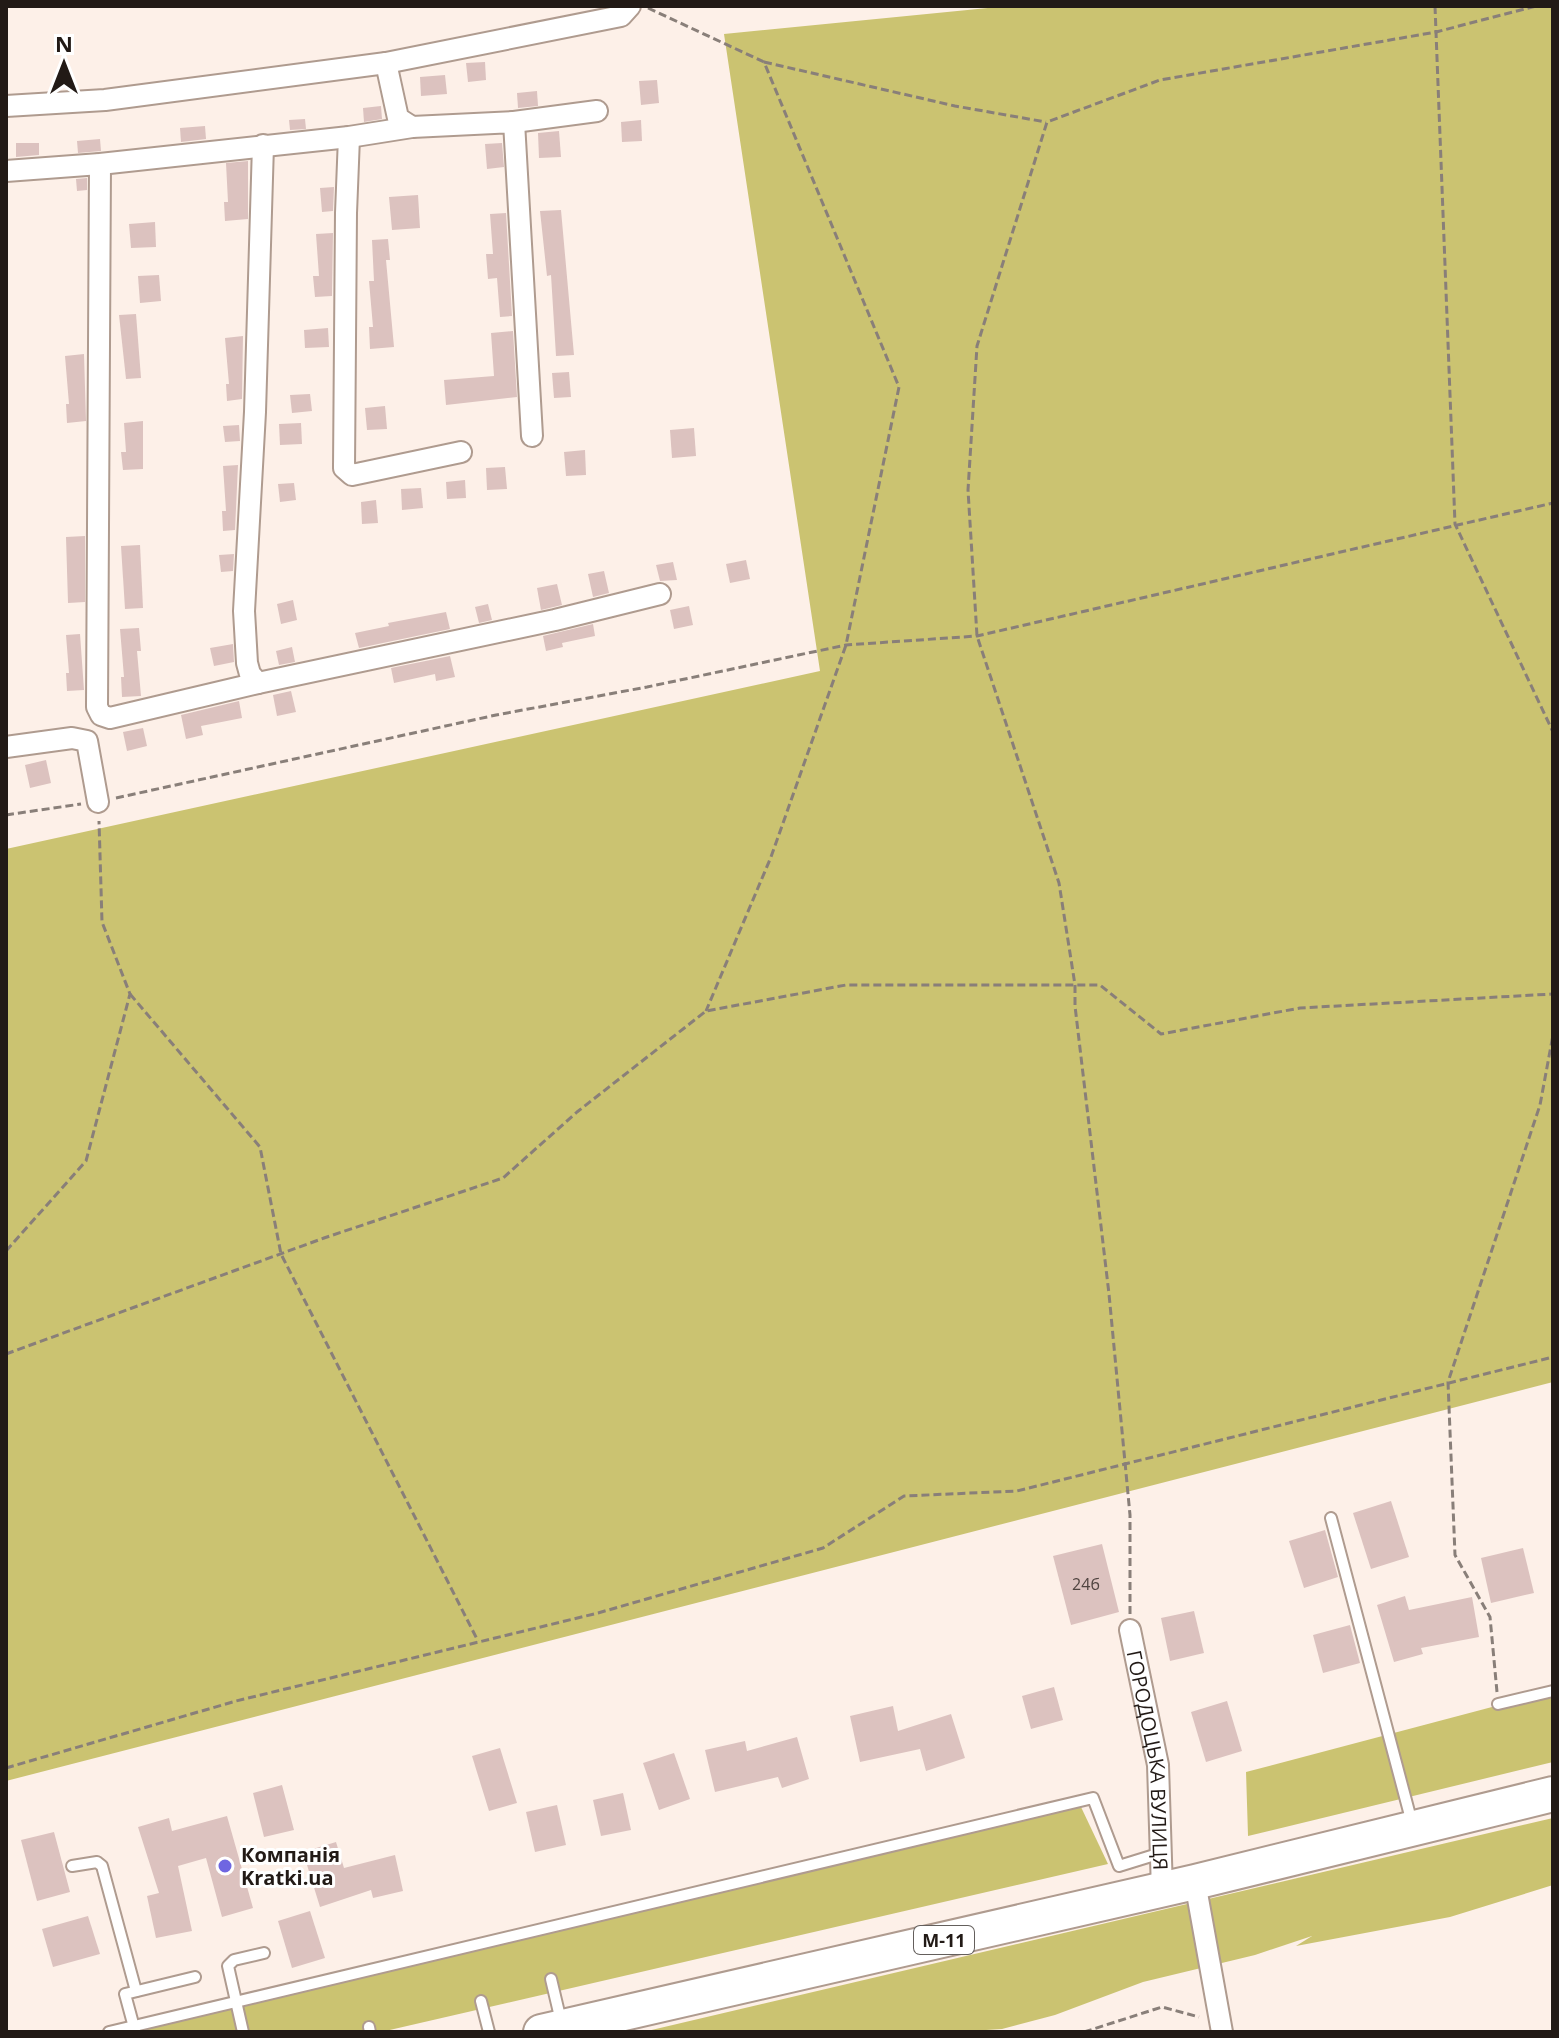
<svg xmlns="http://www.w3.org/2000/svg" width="1559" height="2038" viewBox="0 0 1559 2038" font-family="'Open Sans',sans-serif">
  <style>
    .green { fill: #cbc371 }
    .building { fill: #dcc2bf }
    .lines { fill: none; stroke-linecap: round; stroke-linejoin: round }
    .service-casing { stroke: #af9b8f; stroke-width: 14 }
    .minor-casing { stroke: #af9b8f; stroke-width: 24 }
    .trunk-casing { stroke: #af9b8f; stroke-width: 38 }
    .path { stroke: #897f79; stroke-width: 3; stroke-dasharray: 8 4; stroke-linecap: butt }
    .service { stroke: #fff; stroke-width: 10 }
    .minor { stroke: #fff; stroke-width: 20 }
    .trunk { stroke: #fff; stroke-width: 34 }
    .poi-dot { fill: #6f66e1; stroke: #fff; stroke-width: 3 }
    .labels { text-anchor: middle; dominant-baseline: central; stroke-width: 6; stroke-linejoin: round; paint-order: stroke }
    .number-label { font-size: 16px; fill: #504440 }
    .shield { fill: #fff; stroke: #645f5c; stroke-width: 2 }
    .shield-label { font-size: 18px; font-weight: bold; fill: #221a16 }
    .street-label { font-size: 20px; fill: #221a16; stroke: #fff }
    .poi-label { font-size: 20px; font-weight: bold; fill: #221a16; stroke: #fff; text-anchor: start }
  </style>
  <rect width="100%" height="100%" fill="#fdf0e8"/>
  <g class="green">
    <polygon points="1008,6 1553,6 1553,1382 6,1781 6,849 820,671 724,34"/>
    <polygon points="1553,1691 1553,1762 1248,1836 1246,1772"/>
    <polygon points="1081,1807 1108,1864 381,2032 109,2032 448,1951"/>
    <polygon points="1553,1818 1553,1885 1450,1917 1296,1946 1312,1936 1255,1955 1143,1982 1055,2015 1002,2029 954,2032 643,2032"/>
  </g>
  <g class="building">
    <polygon points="485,62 486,80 468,82 466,63"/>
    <polygon points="445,75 447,94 421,96 420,77"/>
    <polygon points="657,80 659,103 641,105 639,81"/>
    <polygon points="537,91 538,106 518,108 517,93"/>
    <polygon points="381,106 382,119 364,122 363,108"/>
    <polygon points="305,119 306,129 290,130 289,120"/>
    <polygon points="641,120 642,141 622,142 621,122"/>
    <polygon points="205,126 206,139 181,142 180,128"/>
    <polygon points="559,131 561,157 539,158 538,133"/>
    <polygon points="100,139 101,151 78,153 77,141"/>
    <polygon points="16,143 39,143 39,155 16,157"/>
    <polygon points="502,143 504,167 487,169 485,144"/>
    <polygon points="248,161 248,219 225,221 224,202 228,202 226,163"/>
    <polygon points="87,178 87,190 77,191 76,179"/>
    <polygon points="334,187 333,211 322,212 320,188"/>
    <polygon points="418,195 420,228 392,230 389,197"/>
    <polygon points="561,210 574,355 556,356 551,275 547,276 540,211"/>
    <polygon points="506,213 512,316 500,317 497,278 488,279 486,254 493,254 490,214"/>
    <polygon points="155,222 156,247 131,248 129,224"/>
    <polygon points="333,233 332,296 315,297 313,276 319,276 316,234"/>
    <polygon points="388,239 390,260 386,260 394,347 370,349 369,327 373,327 369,281 374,281 372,240"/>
    <polygon points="159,275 161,301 140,303 138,276"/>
    <polygon points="136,314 141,378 126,379 119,315"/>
    <polygon points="328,328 329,347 305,348 304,330"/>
    <polygon points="513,331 517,397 446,405 444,380 494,376 491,333"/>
    <polygon points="243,336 242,399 227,401 226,384 229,384 225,338"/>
    <polygon points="84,354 86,421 67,423 66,404 69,404 65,356"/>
    <polygon points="569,372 571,397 554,398 552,373"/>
    <polygon points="310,394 312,411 292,413 290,395"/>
    <polygon points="385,406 387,429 367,430 365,408"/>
    <polygon points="143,421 143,469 123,470 121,452 126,452 124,423"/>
    <polygon points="301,423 302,444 280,445 279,424"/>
    <polygon points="239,425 240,441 225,442 223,426"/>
    <polygon points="694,428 696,456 672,458 670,430"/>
    <polygon points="585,450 586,475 566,476 564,452"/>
    <polygon points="238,465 235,530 223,531 222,511 226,511 223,466"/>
    <polygon points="505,467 507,489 487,490 486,468"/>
    <polygon points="465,480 466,498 447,499 446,482"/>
    <polygon points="294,483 296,500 280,502 278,484"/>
    <polygon points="421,488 423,508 402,510 401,489"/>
    <polygon points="376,500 378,523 362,524 361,502"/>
    <polygon points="85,536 85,602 68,603 66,537"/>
    <polygon points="140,545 143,608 125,609 121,546"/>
    <polygon points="234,554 233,571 221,572 219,555"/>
    <polygon points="746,560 750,579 730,583 726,564"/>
    <polygon points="673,562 677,580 660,581 656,565"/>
    <polygon points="604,571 609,593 593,597 588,574"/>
    <polygon points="557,584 562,605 541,610 537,588"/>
    <polygon points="293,600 297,620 281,624 277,604"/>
    <polygon points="488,604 492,620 479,623 475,607"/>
    <polygon points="689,606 693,625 674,629 670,610"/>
    <polygon points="446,612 450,629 359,648 355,633 389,626 388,623"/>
    <polygon points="593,624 595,636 562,643 563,647 546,651 543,636"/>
    <polygon points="139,628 141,651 137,651 141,696 122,697 121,677 124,677 120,629"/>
    <polygon points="80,634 84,690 67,691 66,673 69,673 66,635"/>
    <polygon points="233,644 234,662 214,666 210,648"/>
    <polygon points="292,647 295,662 279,665 276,651"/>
    <polygon points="450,656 455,677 436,681 435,674 394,683 391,668"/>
    <polygon points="291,691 296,712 277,716 273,695"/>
    <polygon points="239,701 242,718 201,726 203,735 186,739 181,715"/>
    <polygon points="143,728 147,746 127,751 123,732"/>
    <polygon points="46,760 51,783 30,788 25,765"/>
    <polygon points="1391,1501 1409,1557 1371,1569 1353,1513"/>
    <polygon points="1325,1530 1338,1577 1304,1588 1289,1541"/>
    <polygon points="1102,1544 1119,1612 1071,1625 1053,1556"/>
    <polygon points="1523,1548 1534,1593 1491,1603 1481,1558"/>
    <polygon points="1405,1596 1409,1610 1472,1597 1479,1637 1421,1648 1423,1654 1394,1662 1377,1605"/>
    <polygon points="1194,1611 1204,1653 1170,1661 1161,1618"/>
    <polygon points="1350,1625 1360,1663 1323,1673 1313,1635"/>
    <polygon points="1054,1687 1063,1720 1031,1729 1022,1696"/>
    <polygon points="1227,1701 1242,1751 1206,1762 1191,1712"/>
    <polygon points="893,1706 898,1731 951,1714 965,1758 926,1771 920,1749 860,1762 850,1716"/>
    <polygon points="797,1737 809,1779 782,1788 778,1777 715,1792 705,1750 745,1741 747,1751"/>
    <polygon points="500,1748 517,1803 489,1811 472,1756"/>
    <polygon points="674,1753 690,1799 659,1810 643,1763"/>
    <polygon points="282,1785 294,1830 264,1837 253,1793"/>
    <polygon points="623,1793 631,1830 601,1836 593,1800"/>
    <polygon points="557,1805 566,1845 535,1852 526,1812"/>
    <polygon points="227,1816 253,1908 222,1917 206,1858 178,1866 192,1931 156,1938 147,1896 159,1893 138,1827 169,1818 172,1831"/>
    <polygon points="54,1832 70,1892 37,1901 21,1840"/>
    <polygon points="336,1842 344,1868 395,1855 403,1891 373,1898 371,1890 320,1907 303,1852"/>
    <polygon points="310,1911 325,1958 292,1968 278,1921"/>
    <polygon points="88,1916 100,1954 53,1967 42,1929"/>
  </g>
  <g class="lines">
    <defs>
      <g id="service">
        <polyline points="1331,1518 1412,1823"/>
        <polyline points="1498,1704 1553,1691"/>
        <polyline points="72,1866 97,1862 102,1866 136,1991"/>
        <polyline points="551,1979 561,2021"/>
        <polyline points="481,2001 489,2032"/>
        <polyline points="369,2027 370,2032"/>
        <polyline points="135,2031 125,1994 195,1977"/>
        <polyline points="109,2032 1093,1798 1119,1866 1161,1853"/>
        <polyline points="243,2032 228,1966 234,1960 264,1953"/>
      </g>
      <g id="minor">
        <polyline points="386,63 398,118 412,127"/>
        <polyline points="6,106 105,100 386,63 621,16 630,6"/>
        <polyline points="514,122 597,111"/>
        <polyline points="349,137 346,213 344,468 352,475 461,452"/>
        <polyline points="100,164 97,707 101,715 110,718 258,683 250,674 247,663 244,611 255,412 263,145"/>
        <polyline points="6,171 100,164 349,137 412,127 514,122 532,436"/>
        <polyline points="258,683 555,620 660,594"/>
        <polyline points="6,747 72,738 87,741 98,802"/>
        <path id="s1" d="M1130 1630 1158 1765 1162 1890"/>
        <polyline points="1195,1882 1222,2032"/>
      </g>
      <polyline id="trunk" points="541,2032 1195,1882 1553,1794"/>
    </defs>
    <use href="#service" class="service-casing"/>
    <use href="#minor" class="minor-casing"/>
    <use href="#trunk" class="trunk-casing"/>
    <g class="path">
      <polyline points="1435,6 1455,524 1553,732"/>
      <polyline points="648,8 764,62 899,387 846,645 771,857 706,1011"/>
      <polyline points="764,62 955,106 1046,122"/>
      <polyline points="116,798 496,715 647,687 846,645 977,636 1553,503"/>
      <polyline points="6,815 81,804"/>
      <polyline points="130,994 260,1147 281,1254 478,1641"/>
      <polyline points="6,1251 86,1161 130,994 102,922 99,821"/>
      <polyline points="6,1354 324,1238 503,1178 577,1112 706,1011 846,985 1100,985 1161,1034 1300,1008 1553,994"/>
      <polyline points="1130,1614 1130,1515 1109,1294 1075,1006 1075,985 1059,883 977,636 968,490 977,346 1047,122 1160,80 1436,32 1536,6"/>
      <polyline points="1497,1692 1490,1617 1455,1555 1448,1382 1540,1105 1553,1035"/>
      <polyline points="6,1768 236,1701 598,1613 823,1548 904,1496 1017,1491 1553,1357"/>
      <polyline points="1084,2032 1162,2007 1199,2017"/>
    </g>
    <use href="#service" class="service"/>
    <use href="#minor" class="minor"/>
    <use href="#trunk" class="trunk"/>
  </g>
  <circle class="poi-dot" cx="225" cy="1866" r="8"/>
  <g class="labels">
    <g class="number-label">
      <text x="1086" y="1584">24б</text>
    </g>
    <rect class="shield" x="914" y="1926" width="60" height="28" rx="6"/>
    <g class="shield-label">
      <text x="944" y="1940">М-11</text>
    </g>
    <g class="street-label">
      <text stroke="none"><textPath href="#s1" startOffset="132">ГОРОДОЦЬКА ВУЛИЦЯ</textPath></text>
    </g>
    <g class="poi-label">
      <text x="241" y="1854">Компанія<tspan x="241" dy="23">Kratki.ua</tspan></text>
    </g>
  </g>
  <rect width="1559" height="2038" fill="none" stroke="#221a16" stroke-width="16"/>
  <g transform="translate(64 64)" stroke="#ffffff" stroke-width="6" paint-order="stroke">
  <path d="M0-6L14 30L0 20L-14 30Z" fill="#221a16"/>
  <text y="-12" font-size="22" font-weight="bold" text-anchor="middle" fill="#221a16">N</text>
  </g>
</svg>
